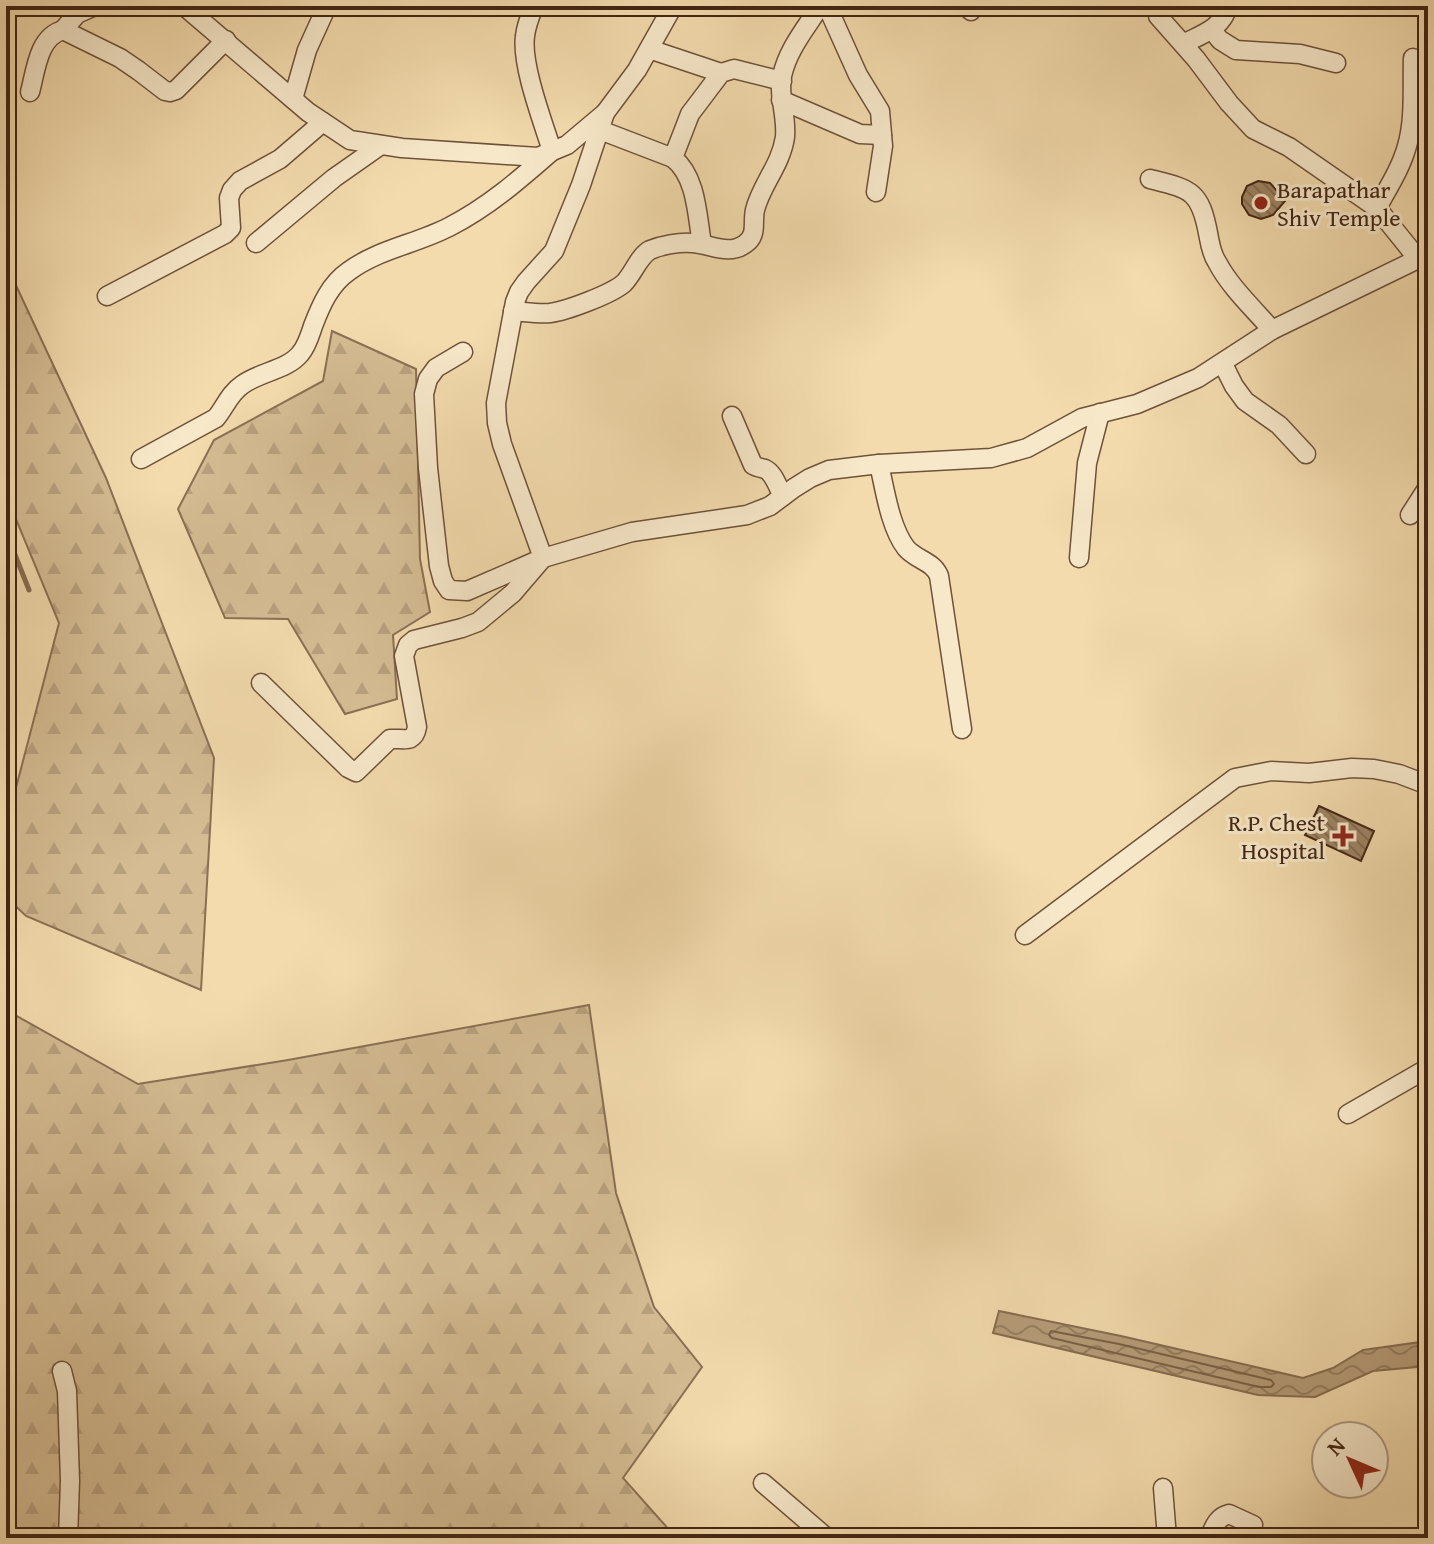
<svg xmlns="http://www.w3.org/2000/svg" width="1434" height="1544" viewBox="0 0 1434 1544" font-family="'Gentium Book Plus',serif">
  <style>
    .forest { fill: url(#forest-firs); stroke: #8b7054; stroke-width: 2 }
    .water { fill: url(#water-waves); stroke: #876d51; stroke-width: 2 }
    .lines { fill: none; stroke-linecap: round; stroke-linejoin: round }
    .shore { stroke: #7c6146; stroke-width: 2 }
    .stream { stroke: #876d51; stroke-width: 5 }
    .building { fill: url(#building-back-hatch); stroke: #412514; stroke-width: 2 }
    .minor-casing { stroke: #6e523a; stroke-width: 21 }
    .minor { stroke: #f7e8ca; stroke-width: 18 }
    .poi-dot { fill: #8f2418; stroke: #f7e8ca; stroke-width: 3 }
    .labels { text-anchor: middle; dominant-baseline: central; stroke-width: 6; stroke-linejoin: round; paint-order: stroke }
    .poi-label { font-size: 24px; fill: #412514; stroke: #f7e8ca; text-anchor: start }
  </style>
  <defs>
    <pattern id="forest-firs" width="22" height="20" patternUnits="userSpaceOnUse" patternTransform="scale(2)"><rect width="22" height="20" fill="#d5bc93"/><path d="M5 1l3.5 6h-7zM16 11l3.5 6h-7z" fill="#b8a17e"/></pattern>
    <pattern id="water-waves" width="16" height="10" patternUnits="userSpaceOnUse" patternTransform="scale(2)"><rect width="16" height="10" fill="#b69d79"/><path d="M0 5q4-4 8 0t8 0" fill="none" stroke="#968062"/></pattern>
    <pattern id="building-back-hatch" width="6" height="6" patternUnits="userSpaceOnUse" patternTransform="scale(2)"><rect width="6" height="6" fill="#9e8464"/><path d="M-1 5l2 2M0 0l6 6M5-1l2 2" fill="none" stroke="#826c51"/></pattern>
  </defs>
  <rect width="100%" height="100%" fill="#f3dbad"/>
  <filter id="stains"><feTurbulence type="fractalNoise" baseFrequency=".0025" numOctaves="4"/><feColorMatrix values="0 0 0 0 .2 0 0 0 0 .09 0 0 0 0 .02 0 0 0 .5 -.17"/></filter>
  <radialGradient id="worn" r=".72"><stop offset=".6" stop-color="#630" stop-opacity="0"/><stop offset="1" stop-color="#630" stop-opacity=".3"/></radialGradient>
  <g class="forest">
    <polygon points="6,264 106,478 214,758 201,990 26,916 6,897 6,826 59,623 6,495"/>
    <polygon points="332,331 416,369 420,559 430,612 393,635 397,699 345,714 288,619 225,618 178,509 214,440 323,381"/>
    <polygon points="589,1005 616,1193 654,1307 702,1367 623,1478 672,1533 668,1538 6,1538 6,1010 138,1084 288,1060"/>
  </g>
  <polygon class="water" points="999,1311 1121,1336 1303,1378 1333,1368 1363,1350 1428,1341 1428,1366 1373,1371 1315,1397 1258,1395 993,1333"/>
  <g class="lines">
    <polygon class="shore" points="1051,1331 1119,1344 1271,1380 1274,1384 1271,1387 1259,1387 1052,1338 1049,1335"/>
    <polyline class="stream" points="6,532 29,590"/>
  </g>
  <g class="building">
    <polygon points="1258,181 1270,183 1278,192 1280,198 1285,201 1273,215 1261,219 1249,215 1242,204 1242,197 1247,186"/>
    <polygon points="1319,806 1374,831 1361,861 1305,835"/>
  </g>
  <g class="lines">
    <defs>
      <g id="minor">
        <polyline points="184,6 308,112 350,140 402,148 538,157 567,145 605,113 637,70 673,6"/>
        <polyline points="827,6 858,75 880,111 883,146 876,192"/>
        <polyline points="966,6 971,11"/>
        <polyline points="1158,16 1196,59 1229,103 1253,129 1289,147 1377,208 1418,259"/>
        <polyline points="63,30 77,14 95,6"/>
        <polyline points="1212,30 1220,40 1236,50 1300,54 1336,63"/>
        <path d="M1183 44C1202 34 1222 29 1228 6"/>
        <polyline points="649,49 721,73"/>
        <path d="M30 92C36 70 38 37 63 30L120 58 139 71 165 91 170 92 176 90 226 40"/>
        <polyline points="293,99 307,50 327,6"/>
        <polyline points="781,100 860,134 882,135"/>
        <path d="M600 130 673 158C697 177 697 216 702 244"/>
        <polyline points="673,158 690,114 721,73 734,69 782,81"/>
        <path d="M1150 179C1190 189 1200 190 1208 233 1210 243 1211 253 1217 262 1230 287 1254 309 1272 330"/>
        <path d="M1377 208C1388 188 1401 168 1407 146 1415 119 1412 86 1413 58"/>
        <polyline points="256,243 334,178 381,145"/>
        <polyline points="107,296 225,234 231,228 229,198 232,190 240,181 280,159 323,122"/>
        <path d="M513 311C526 312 538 314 550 313 566 311 612 294 624 283 633 274 639 256 650 250 662 245 679 242 692 243 711 244 728 256 745 244 758 235 752 223 755 210 761 185 781 165 785 137 787 116 778 96 782 76 788 49 806 28 820 6"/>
        <polyline points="463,352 436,368 428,379 424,394 428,468 439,566 443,581 449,590 467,591 543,558 632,532 747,515 770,506 794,488 810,478 829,470 879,464 991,458 1027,448 1082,418 1137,404 1198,378 1272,330 1418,259 1428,260"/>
        <polyline points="1223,364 1234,386 1245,401 1279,425 1306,454"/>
        <path d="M732 416 753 465C756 467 761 468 765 469 774 473 778 488 783 496"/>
        <path d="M141 459 216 418C225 407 230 393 242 385 259 372 287 370 300 354 307 346 310 335 313 326 321 305 330 284 349 271 379 249 416 244 449 227 488 207 519 180 552 151 543 122 521 65 525 36 526 26 530 16 534 6"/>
        <path d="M879 464C885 490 890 527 906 548 916 560 933 561 939 576L962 729"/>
        <polyline points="1410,515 1428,487"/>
        <polyline points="1079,558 1087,463 1100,413"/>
        <path d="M261 683 348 768 356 772 390 739C404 738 414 744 417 727L404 656 408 645 414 640 462 628 478 622 513 593 543 558 502 444 497 423 496 403 515 302 519 292 526 282 554 251 581 185 605 113"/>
        <polyline points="1025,935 1235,778 1271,771 1309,773 1352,768 1374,769 1399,774 1428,785"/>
        <polyline points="1348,1114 1428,1068"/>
        <polyline points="62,1371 67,1391 70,1481 68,1538"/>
        <polyline points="763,1483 827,1538"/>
        <polyline points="1163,1488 1167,1538"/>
        <path d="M1209 1538C1214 1527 1217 1517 1229 1514L1253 1525"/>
      </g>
    </defs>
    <use href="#minor" class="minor-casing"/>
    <use href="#minor" class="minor"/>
  </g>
  <g class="poi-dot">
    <circle cx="1261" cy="203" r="8"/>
    <path d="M1339 824h8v8h8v8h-8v8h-8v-8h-8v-8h8z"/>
  </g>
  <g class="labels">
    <g class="poi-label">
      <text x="1277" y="189">Barapathar<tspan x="1277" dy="28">Shiv Temple</tspan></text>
      <text x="1325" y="822" text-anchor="end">R.P. Chest<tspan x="1325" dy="28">Hospital</tspan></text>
    </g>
  </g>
  <rect width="1434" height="1544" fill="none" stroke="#f3dbad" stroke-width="32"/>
  <rect x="8" y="8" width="1418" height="1528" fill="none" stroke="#412514" stroke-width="4"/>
  <rect x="16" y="16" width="1402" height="1512" fill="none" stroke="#412514" stroke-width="2"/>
  <g transform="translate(1350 1460) rotate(314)"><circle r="38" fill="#f7e8ca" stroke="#ae9a81" stroke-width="2"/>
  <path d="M0-6L14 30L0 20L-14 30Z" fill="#8f2418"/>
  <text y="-12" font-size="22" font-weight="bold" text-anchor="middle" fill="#412514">N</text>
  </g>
  <rect width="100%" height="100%" filter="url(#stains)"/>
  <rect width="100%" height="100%" fill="url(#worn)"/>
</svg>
